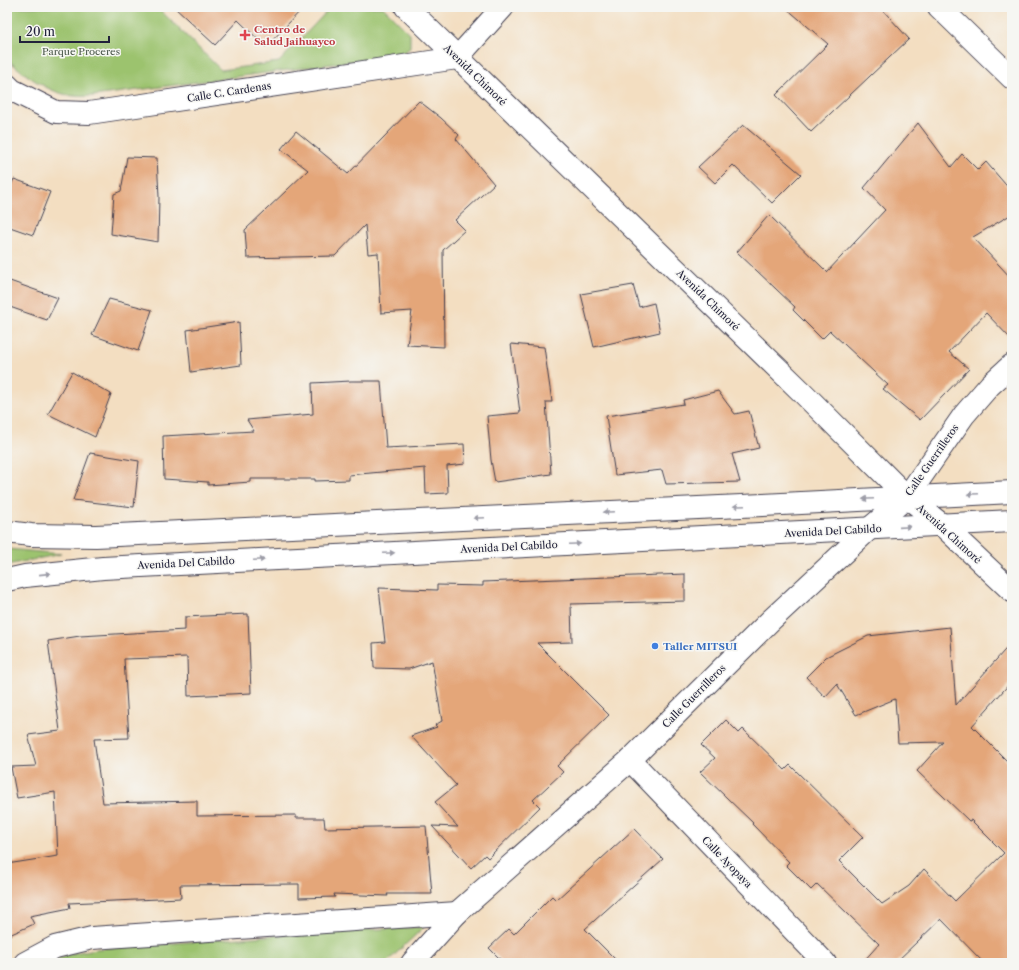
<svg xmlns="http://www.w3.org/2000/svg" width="1019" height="970" viewBox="0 0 1019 970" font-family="'Libre Caslon Text',serif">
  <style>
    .green { fill: #9cc36e; stroke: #5f7254 }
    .building { fill: #e4a679 }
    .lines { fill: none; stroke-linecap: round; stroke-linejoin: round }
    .minor-casing { stroke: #413e4f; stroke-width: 24 }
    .tertiary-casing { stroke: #413e4f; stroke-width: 24 }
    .path { stroke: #413e4f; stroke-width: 2.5; stroke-dasharray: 3 3; stroke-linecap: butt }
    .minor { stroke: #fff; stroke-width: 22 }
    .tertiary { stroke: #fff; stroke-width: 22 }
    .oneway { fill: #9c9ca7 }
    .health-dot { fill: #e0444e; stroke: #f6f6f2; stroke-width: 1.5 }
    .shop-dot { fill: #3f7fe0; stroke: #f6f6f2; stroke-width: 1.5 }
    .labels { text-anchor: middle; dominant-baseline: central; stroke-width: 3; stroke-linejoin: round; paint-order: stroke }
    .health-label { font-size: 10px; font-weight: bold; fill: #be3a42; stroke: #f6f6f2; text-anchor: start }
    .park-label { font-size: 10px; fill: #4d5a4d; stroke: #f6f6f2 }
    .street-label { font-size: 10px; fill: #22223b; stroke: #f6f6f2 }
    .shop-label { font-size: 10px; font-weight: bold; fill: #366cbe; stroke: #f6f6f2; text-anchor: start }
  </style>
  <rect width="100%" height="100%" fill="#f6f6f2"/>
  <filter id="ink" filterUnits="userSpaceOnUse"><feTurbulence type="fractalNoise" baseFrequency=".025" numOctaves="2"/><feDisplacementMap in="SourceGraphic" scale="8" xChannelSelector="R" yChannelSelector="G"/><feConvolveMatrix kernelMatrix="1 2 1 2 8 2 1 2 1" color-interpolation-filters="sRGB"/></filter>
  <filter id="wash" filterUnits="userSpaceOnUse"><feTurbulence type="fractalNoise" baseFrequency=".012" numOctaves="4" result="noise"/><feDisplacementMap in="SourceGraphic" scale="16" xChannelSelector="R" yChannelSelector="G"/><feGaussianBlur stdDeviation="0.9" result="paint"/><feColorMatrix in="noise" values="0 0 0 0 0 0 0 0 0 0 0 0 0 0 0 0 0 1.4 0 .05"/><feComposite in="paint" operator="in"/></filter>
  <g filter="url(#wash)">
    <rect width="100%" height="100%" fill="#f3dec1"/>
    <g class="green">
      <path d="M7 7H157L221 70 279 62 331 7H383L410 34V48L400 55 93 96C87 96 81 97 74 96 50 94 25 75 7 59Z"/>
      <polygon points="7,549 8,549 61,554 7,565"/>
      <polygon points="424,927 386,963 49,963 68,954 96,949 320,932"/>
    </g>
    <g id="blocks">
      <g class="building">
        <polygon points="174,7 304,7 266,47 238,20 215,45"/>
        <polygon points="785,7 880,7 909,39 811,132 776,95 828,44"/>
        <polygon points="419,101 441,118 459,135 456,139 494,184 455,220 465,230 443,250 444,347 407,345 412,311 381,313 378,253 368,254 365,225 335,256 247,258 245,230 308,170 281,149 296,131 348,174"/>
        <polygon points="918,123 951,167 962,154 978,170 986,162 1012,192 1012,214 973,237 1012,279 1012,340 986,313 949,352 969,369 920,420 883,389 888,385 830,331 822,339 793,310 795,307 737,252 769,215 827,272 885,210 864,188"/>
        <polygon points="743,125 801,174 772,203 733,165 715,183 698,167"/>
        <polygon points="127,157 157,158 159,197 158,242 111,234 114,194 121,191"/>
        <polygon points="14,179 50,192 33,235 7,226 7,193"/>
        <polygon points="7,280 58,298 47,320 7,306"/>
        <polygon points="633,285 639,307 654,303 660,332 594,347 581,294"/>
        <polygon points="109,299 152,310 138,351 92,335"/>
        <polygon points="239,322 241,365 191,372 187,330"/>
        <polygon points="511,344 544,347 552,402 546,402 551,474 495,482 491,460 487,416 520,413"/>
        <polygon points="72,372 111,394 95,437 48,414"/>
        <polygon points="351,381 381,381 386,448 464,444 465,464 447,466 448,493 426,494 425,468 349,475 349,480 315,481 315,479 251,479 251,482 208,485 208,482 164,479 163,436 254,431 247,420 313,414 312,383"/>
        <polygon points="718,391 735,414 749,411 759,448 732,454 740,482 666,484 662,470 615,475 606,416 684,404 683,400"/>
        <polygon points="90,453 139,461 134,507 73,500"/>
        <polygon points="685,574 685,601 571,604 572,642 537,643 609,715 557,766 563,772 533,800 540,807 488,858 485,855 471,868 432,826 458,827 435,802 456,785 411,736 437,727 435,725 442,721 432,661 409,669 374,668 373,643 385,642 379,588 437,590 437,585 483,586 483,582"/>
        <polygon points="248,614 251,693 188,696 187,657 124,659 129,738 94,739 103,803 197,801 197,816 296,815 296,818 324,818 325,828 426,826 432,894 387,894 388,896 334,894 335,897 299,898 299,884 180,885 181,898 69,903 70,908 30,916 34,924 7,936 7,864 58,856 55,792 17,798 11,767 36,766 28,735 60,731 48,641 80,636 185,630 185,617"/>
        <polygon points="950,627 956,705 1012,642 1012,681 972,726 1012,766 1012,963 984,963 941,919 895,963 862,963 879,944 817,884 811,890 786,865 789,862 752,824 753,823 700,772 715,758 701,745 726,720 739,733 743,729 785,770 790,765 863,837 839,861 882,904 909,886 924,869 955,901 1004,853 971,820 969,821 917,771 943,742 898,743 895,699 856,715 837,684 825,697 806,677 826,657 868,636"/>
        <polygon points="634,829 663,859 585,929 619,963 504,963 489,948 509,929 514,934 552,896 556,900"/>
      </g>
    </g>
  </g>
  <g filter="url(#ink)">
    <use href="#blocks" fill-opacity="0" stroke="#413e4f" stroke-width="1"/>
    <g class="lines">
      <defs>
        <g id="minor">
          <polyline points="406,7 802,392 907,497 941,524 1012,591"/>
          <polyline points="939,7 1012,78"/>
          <polyline points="457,58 503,7"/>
          <polyline points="7,85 12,90 56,112 89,113 457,58"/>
          <polyline points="630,760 825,963"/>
          <polyline points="25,963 55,947 92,938 457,913"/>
          <polyline points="412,963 457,913 630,760 771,620 869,529 907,497 964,415 990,385 1012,365"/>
        </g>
        <g id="tertiary">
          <polyline points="7,532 31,535 96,536 763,505 1012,492"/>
          <polyline points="7,580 25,576 103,568 1012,521"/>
        </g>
      </defs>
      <use href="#minor" class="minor-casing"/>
      <use href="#tertiary" class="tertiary-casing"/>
      <polyline class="path" points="318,963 322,960"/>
      <use href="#minor" class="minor"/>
      <use href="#tertiary" class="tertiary"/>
    </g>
    <defs><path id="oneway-solid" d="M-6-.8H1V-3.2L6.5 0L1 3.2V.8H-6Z"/></defs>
    <g class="oneway">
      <use href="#oneway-solid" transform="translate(973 494) rotate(177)"/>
      <use href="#oneway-solid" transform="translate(868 499) rotate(177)"/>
      <use href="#oneway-solid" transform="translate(739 506) rotate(177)"/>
      <use href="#oneway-solid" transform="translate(609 512) rotate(177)"/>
      <use href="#oneway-solid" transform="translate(479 518) rotate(177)"/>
      <use href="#oneway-solid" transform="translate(905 527) rotate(-4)"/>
      <use href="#oneway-solid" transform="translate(575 544) rotate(-3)"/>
      <use href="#oneway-solid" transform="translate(389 553) rotate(-3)"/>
      <use href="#oneway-solid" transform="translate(259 560) rotate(-3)"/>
      <use href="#oneway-solid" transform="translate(45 574) rotate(-6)"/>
    </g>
  </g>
  <path class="health-dot" d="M243 29h4v4h4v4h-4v4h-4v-4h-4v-4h4z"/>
  <circle class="shop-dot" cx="655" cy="646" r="4"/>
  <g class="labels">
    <g class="health-label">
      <text x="254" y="29">Centro de<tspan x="254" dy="12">Salud Jaihuayco</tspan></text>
    </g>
    <g class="park-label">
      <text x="81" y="51">Parque Proceres</text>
    </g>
    <g class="street-label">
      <text transform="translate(475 75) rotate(44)">Avenida Chimoré</text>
      <text transform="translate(229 92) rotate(-9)">Calle C. Cardenas</text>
      <text transform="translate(708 300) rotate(44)">Avenida Chimoré</text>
      <text transform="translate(932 460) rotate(-55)">Calle Guerrilleros</text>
      <text transform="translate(833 531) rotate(-3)">Avenida Del Cabildo</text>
      <text transform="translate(949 534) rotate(42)">Avenida Chimoré</text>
      <text transform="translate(509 547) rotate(-3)">Avenida Del Cabildo</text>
      <text transform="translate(186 563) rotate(-3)">Avenida Del Cabildo</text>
      <text transform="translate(694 696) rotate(-45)">Calle Guerrilleros</text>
      <text transform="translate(727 862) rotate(46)">Calle Ayopaya</text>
    </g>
    <g class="shop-label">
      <text x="663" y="646">Taller MITSUI</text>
    </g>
  </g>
  <rect width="1019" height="970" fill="none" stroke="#f6f6f2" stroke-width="24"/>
  <path d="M20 36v6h89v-6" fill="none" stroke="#22223b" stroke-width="2"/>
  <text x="26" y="36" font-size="12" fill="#22223b" stroke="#f6f6f2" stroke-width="3" paint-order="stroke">20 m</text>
</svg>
